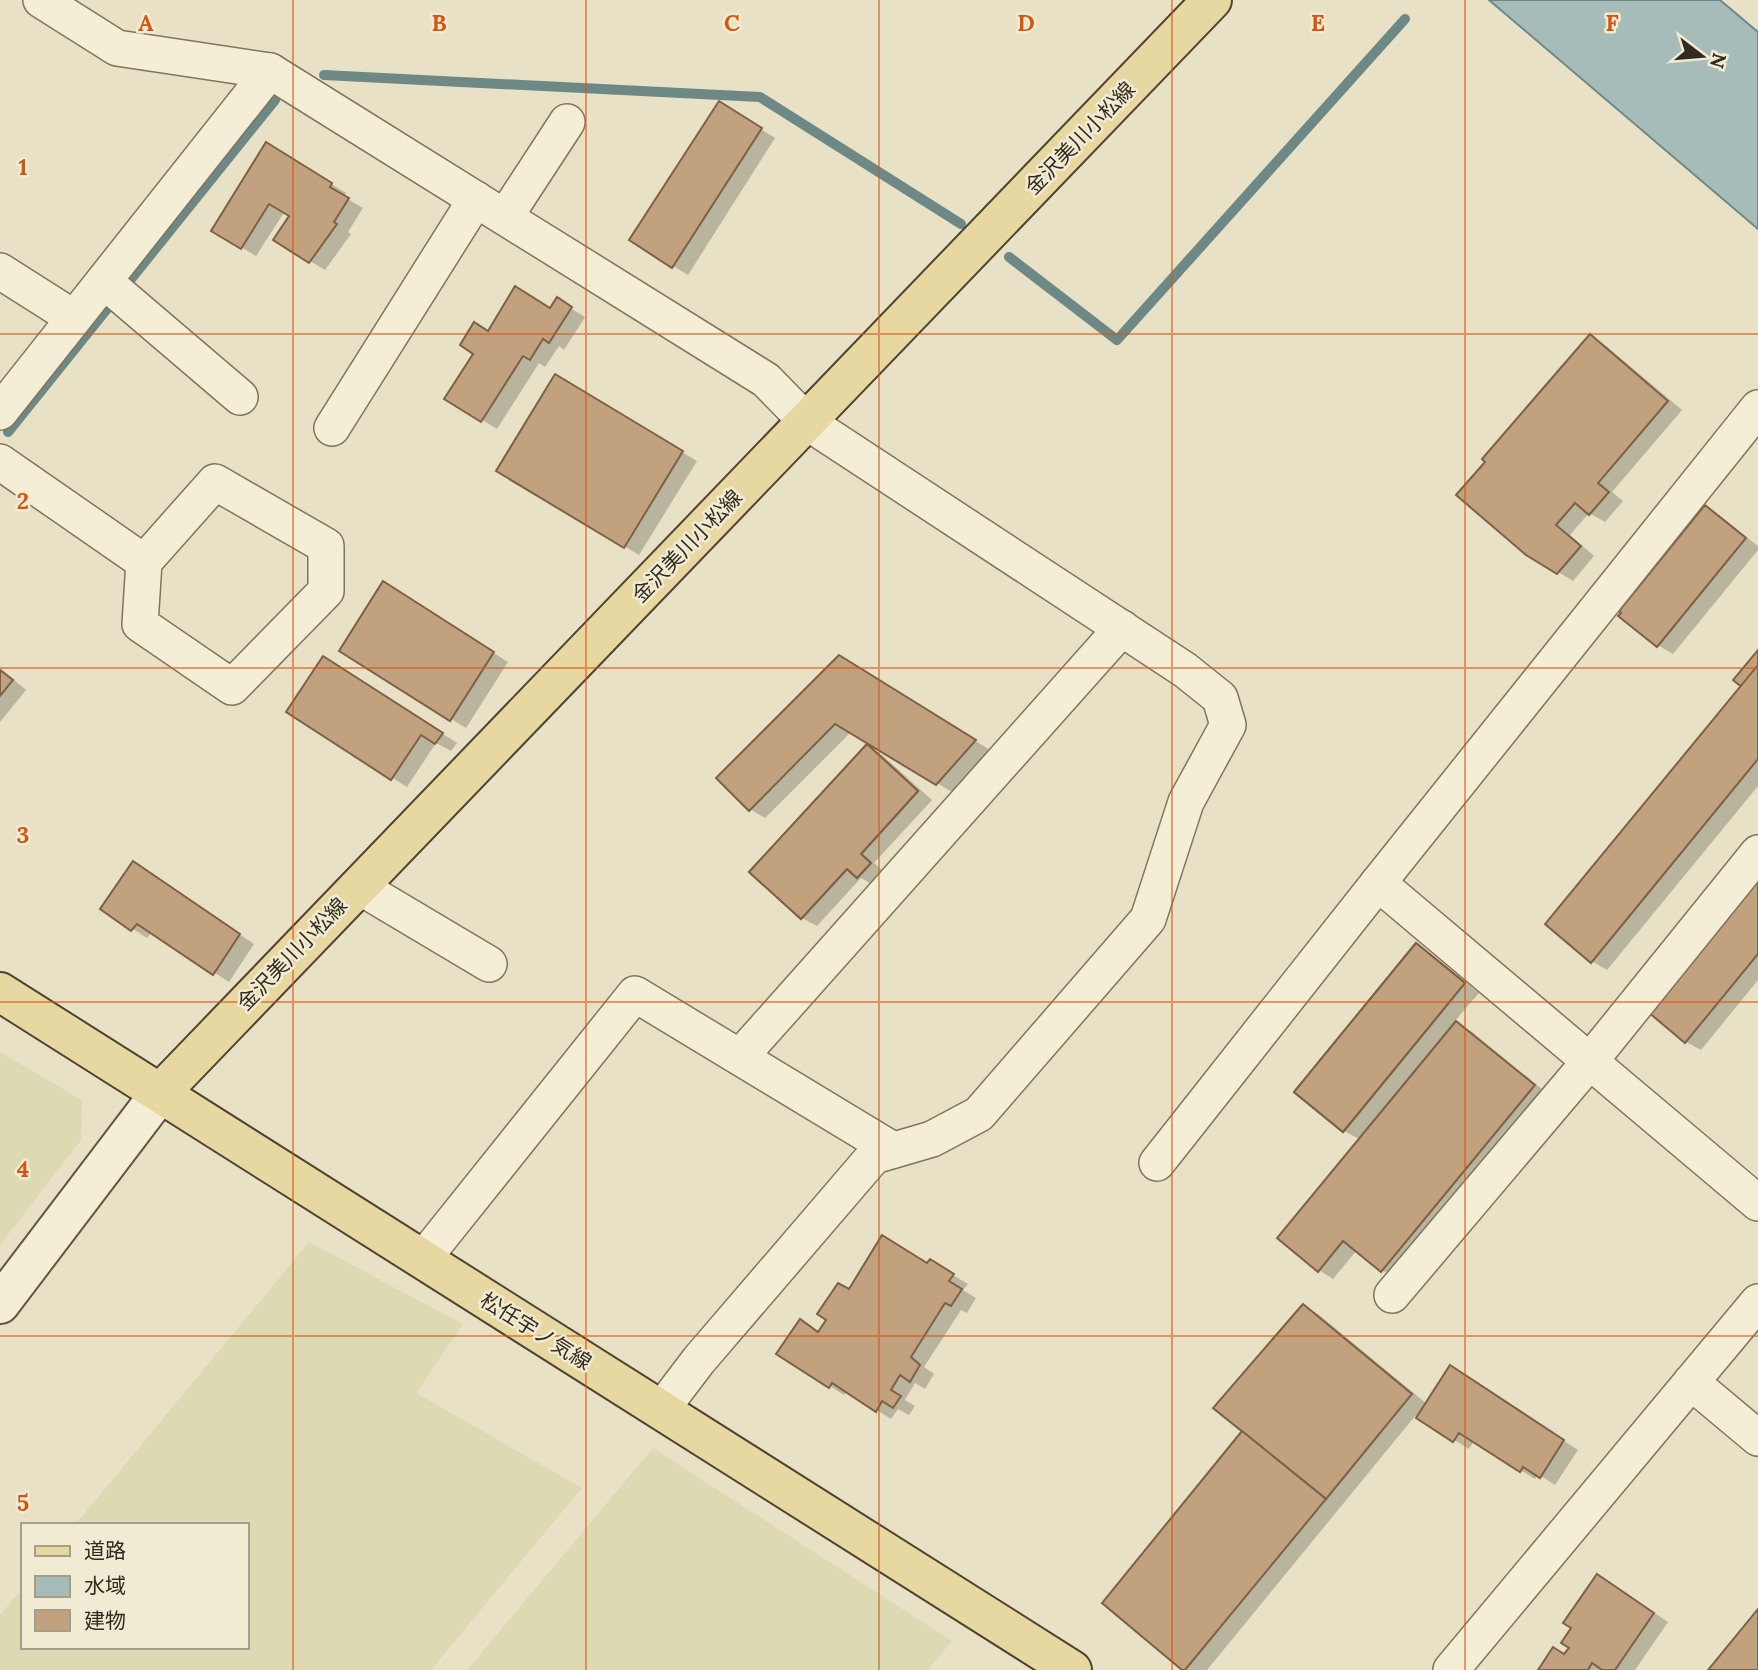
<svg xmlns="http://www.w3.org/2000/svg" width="1758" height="1670" viewBox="0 0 1758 1670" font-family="Lora,'Noto Sans JP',serif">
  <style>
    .farmland { fill: #dddab3 }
    .water { fill: #a6bcb8; stroke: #6e8985; stroke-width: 2 }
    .shadow { fill: #0003 }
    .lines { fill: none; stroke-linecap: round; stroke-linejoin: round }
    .stream { stroke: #6e8985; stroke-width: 10 }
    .building { fill: #c2a17f; stroke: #7d6146; stroke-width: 2 }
    .street-casing { stroke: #81745d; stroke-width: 38 }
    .secondary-casing { stroke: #635540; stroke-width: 42 }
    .primary-casing { stroke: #4f4231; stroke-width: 42 }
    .street { stroke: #f4eed7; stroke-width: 35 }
    .secondary { stroke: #f4eed7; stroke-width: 38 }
    .primary { stroke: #e7d8a1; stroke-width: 38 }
    .grid { fill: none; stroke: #d6540e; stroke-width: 2; stroke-opacity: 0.55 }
    .labels { text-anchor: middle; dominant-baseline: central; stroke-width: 5; stroke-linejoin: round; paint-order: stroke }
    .street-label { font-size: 21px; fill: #332b1f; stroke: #f1ebd3 }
    .grid-label { font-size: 23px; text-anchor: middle; font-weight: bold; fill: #d6540e; stroke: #f1ebd3; stroke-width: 5; stroke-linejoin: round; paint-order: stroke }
  </style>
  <rect width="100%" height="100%" fill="#e8e1c5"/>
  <g class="farmland">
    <polygon points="0,1052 82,1100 81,1140 0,1245"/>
    <polygon points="309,1242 463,1324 416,1393 582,1488 431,1670 0,1670 0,1615 23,1588 23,1647 247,1647 247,1525 75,1525"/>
    <polygon points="653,1448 952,1641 928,1670 467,1670"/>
  </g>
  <polygon class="water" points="1489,0 1720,0 1758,32 1758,229"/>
  <g class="shadow">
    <polygon points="734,112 775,138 688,275 673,266"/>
    <polygon points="282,153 346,193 344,197 363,208 348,232 351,234 325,270 310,261 291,215 285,211 256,256 213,230"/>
    <polygon points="557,300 585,317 564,350 559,346 545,367 539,363 497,429 447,398 488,333 551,310"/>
    <polygon points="1591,336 1605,345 1682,410 1612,492 1623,501 1605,522 1589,513 1570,535 1594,556 1573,581 1527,553"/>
    <polygon points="556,377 697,461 639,555 499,471"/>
    <polygon points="1706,507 1720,516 1758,546 1758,550 1673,654 1658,645"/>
    <polygon points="398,592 508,662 466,728 451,719"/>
    <polygon points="1758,652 1758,786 1607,970 1592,961 1743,686"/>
    <polygon points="338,666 457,743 451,751 436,743 407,787 289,712"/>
    <polygon points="855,666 990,750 952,792 851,732 765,818 750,809"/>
    <polygon points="0,668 26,690 0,722"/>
    <polygon points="867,747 882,755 932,800 874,863 885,873 873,885 861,878 817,926 802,918"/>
    <polygon points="1758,857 1758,980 1701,1050 1686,1042"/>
    <polygon points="148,872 254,944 229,982 152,932 147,938 103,909"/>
    <polygon points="1416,946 1431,954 1479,993 1454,1022 1472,1032 1549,1095 1397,1279 1382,1270 1357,1250 1333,1279 1319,1270 1361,1140 1344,1131 1297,1092"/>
    <polygon points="927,1265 945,1270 968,1284 963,1290 976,1298 967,1313 961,1310 924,1367 934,1374 925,1389 915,1383 905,1400 915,1406 909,1415 898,1409 891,1419 847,1391 844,1395 830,1386 820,1333 849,1291"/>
    <polygon points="1303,1306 1318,1314 1427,1404 1465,1376 1578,1450 1555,1485 1538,1474 1535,1479 1474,1441 1469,1449 1415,1416 1207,1670 1184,1670 1244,1430"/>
    <polygon points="1612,1584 1668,1622 1635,1670 1541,1670 1566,1656"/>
  </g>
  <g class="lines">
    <g class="stream">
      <polyline points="324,75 760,97 961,224"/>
      <polyline points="1009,257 1117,340 1405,19"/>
      <polyline points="8,432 275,100"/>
    </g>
  </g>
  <g class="building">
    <polygon points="719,101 762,128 672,268 629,240"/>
    <polygon points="266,142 332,183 330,187 349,198 334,222 337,224 309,263 273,240 289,216 269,204 241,249 211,231"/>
    <polygon points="515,286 550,308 557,297 572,307 549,343 543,339 530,360 523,356 481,422 444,399 473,354 460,345 474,322 488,331"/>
    <polygon points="1590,334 1668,401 1598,483 1609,492 1589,515 1575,503 1556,525 1581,546 1557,574 1526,555 1456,495 1485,462 1482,459"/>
    <polygon points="555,374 683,451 624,548 496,471"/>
    <polygon points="1705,505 1746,538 1657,647 1618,616 1621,613 1619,611"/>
    <polygon points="383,581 494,652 450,721 339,651"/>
    <polygon points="1758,650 1758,700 1733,680"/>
    <polygon points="839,655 976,740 936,785 835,724 749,811 716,778"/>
    <polygon points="323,656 443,733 435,744 421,735 391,780 286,712"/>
    <polygon points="1758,665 1758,759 1591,963 1545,924"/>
    <polygon points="0,670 13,680 0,696"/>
    <polygon points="867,744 918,791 861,854 871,863 857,878 847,869 801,919 749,872"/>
    <polygon points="867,744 918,791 861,854 871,863 857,878 847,869 801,919 749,872"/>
    <polygon points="1758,854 1758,954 1685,1043 1635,1001"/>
    <polygon points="133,861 240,934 213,975 137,924 131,931 100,909"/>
    <polygon points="1416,943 1465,983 1343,1132 1294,1092"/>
    <polygon points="1416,943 1465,983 1343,1132 1294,1092"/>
    <polygon points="1456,1021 1535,1085 1381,1272 1343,1241 1318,1272 1277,1238"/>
    <polygon points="882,1235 927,1263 930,1259 954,1274 949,1281 962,1289 951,1306 945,1303 911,1357 920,1365 910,1382 900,1375 891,1390 901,1396 893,1408 882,1401 876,1412 832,1383 829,1388 776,1354 800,1319 818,1332 826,1320 817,1314 838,1283 849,1289"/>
    <polygon points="1303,1304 1412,1394 1326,1499 1213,1408"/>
    <polygon points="1450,1365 1564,1440 1540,1478 1523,1467 1520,1472 1459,1433 1453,1442 1416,1418"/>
    <polygon points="1242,1431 1326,1499 1185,1670 1182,1670 1102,1603"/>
    <polygon points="1597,1574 1654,1613 1615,1670 1602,1670 1592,1663 1588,1670 1538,1670 1553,1647 1564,1654 1569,1648 1561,1643 1571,1628 1563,1623"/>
    <polygon points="1758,1609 1758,1670 1708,1670"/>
  </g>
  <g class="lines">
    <defs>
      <g id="street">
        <polyline points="41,0 117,48 270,71 766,380 807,422 1185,670 1220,698 1228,725 1186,802 1148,919 979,1114 932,1139 874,1156 699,1360 661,1410"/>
        <polyline points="505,217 567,122"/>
        <polyline points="0,271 74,318"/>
        <polyline points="104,281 240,397"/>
        <polyline points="0,412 270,71"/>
        <polyline points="332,428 476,199"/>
        <polyline points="0,462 144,562"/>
        <polygon points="215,482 326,546 326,591 232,687 140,624 144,562"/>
        <polyline points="1378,883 1758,1203"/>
        <polyline points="358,886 489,964"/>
        <polyline points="740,1057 1122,628"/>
        <polyline points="1157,1163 1378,883 1758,408"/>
        <polyline points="423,1259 635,994 893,1150"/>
        <polyline points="1392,1295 1590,1061 1758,853"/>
        <polyline points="1691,1382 1758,1438"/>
        <polyline points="1451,1670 1758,1302"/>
      </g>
      <polyline id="secondary" points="0,1304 161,1092"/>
      <g id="primary">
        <polyline points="0,992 1072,1670"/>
        <polyline points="161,1092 1212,0"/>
      </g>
    </defs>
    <use href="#street" class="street-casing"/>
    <use href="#secondary" class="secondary-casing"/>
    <use href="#primary" class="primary-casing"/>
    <use href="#street" class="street"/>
    <use href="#secondary" class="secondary"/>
    <use href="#primary" class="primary"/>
  </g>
  <path class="grid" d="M293 0V1670M586 0V1670M879 0V1670M1172 0V1670M1465 0V1670M0 334H1758M0 668H1758M0 1002H1758M0 1336H1758"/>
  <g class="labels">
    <g class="street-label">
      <text transform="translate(1080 138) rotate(-46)">金沢美川小松線</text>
      <text transform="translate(687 546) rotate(-46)">金沢美川小松線</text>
      <text transform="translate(292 954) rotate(-46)">金沢美川小松線</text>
      <text transform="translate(536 1331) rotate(32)">松任宇ノ気線</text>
    </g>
  </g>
  <g class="grid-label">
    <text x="146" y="31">A</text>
    <text x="439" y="31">B</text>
    <text x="732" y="31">C</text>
    <text x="1026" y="31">D</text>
    <text x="1318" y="31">E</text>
    <text x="1612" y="31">F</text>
    <text x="23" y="175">1</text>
    <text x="23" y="509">2</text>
    <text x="23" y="843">3</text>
    <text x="23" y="1177">4</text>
    <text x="23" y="1511">5</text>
  </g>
  <rect x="21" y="1523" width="228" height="126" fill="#f1ebd3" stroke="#a59e8b" stroke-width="2"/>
  <rect x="35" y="1546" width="35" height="10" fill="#e7d8a1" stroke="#a59e8b" stroke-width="2"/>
  <text x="84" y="1558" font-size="21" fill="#332b1f">道路</text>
  <rect x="35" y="1576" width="35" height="21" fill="#a6bcb8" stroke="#a59e8b" stroke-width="2"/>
  <text x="84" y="1593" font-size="21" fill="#332b1f">水域</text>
  <rect x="35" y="1610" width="35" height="21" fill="#c2a17f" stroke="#a59e8b" stroke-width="2"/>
  <text x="84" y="1628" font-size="21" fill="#332b1f">建物</text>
  <g transform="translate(1702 56) rotate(106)" stroke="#f1ebd3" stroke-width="5" paint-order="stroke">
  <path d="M0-5L12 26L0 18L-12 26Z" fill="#332b1f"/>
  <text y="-10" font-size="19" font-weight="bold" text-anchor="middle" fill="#332b1f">N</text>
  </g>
</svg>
